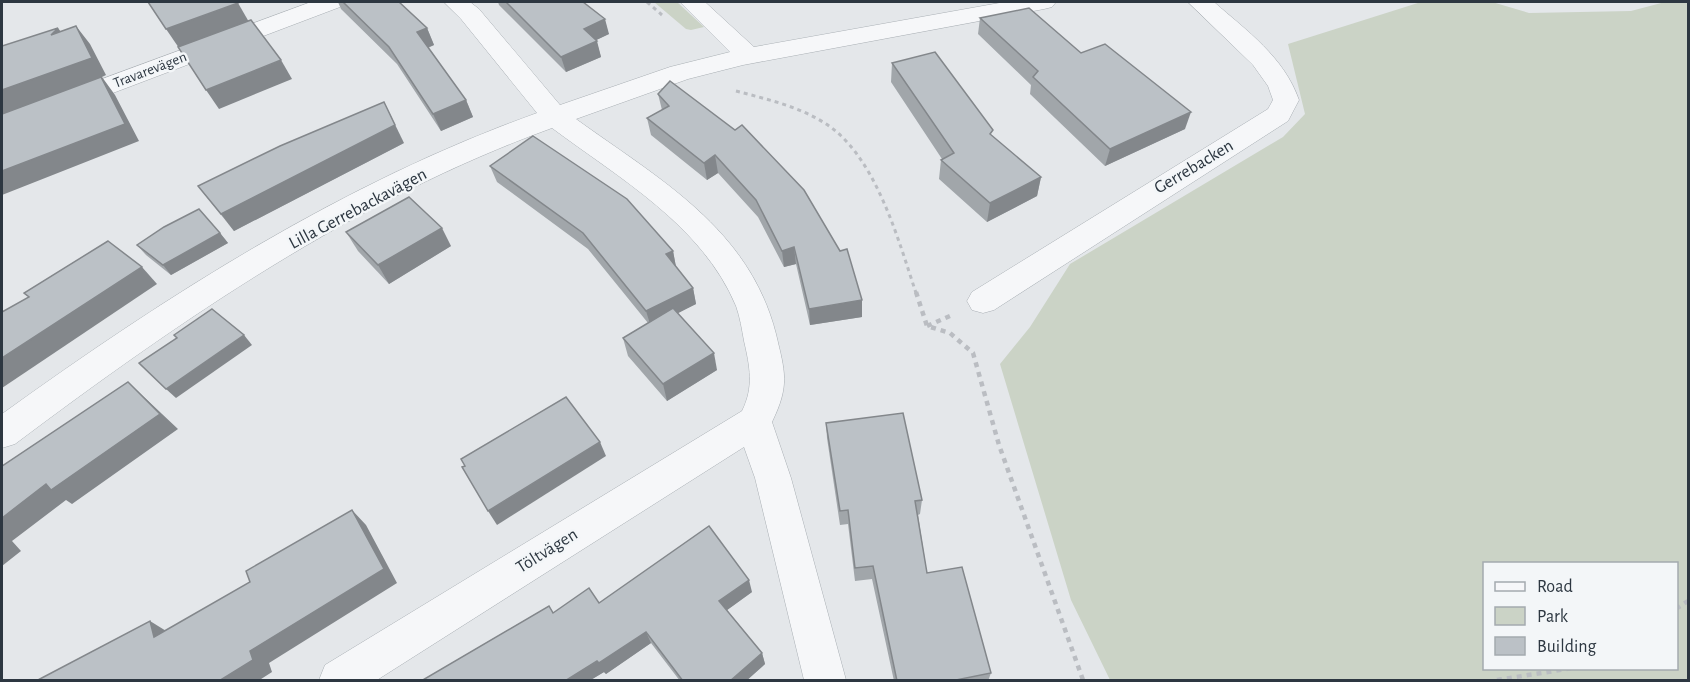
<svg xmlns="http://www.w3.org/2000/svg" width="1690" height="682" viewBox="0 0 1690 682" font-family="'Alegreya Sans',sans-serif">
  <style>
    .green { fill: #cbd3c6; fill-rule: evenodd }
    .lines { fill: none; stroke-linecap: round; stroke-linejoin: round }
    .street-casing { stroke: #a9afb4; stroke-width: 1 }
    .path-far1 { stroke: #babdc2; stroke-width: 3; stroke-dasharray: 4 4; stroke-linecap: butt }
    .path { stroke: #babdc2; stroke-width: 4.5; stroke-dasharray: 5 5; stroke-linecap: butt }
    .street { fill: #f6f7f9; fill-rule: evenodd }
    .wall { fill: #a1a6aa }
    .shaded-wall { fill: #83878b }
    .building { fill: #bbc1c6; stroke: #83878b; stroke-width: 1.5 }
    .labels { text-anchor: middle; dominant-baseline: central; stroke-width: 5; stroke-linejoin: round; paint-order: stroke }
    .far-street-label { font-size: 15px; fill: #2d3741; stroke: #f3f6f8 }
    .street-label { font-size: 18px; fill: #2d3741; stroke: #f3f6f8 }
  </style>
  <rect width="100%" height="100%" fill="#e4e7ea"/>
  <g class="green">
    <polygon points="654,2 677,2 704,27 691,30 686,29"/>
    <path d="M1421 2H1492L1529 13 1631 11 1665 2H1688V680H1110L1071 600 1000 364 1030 327 1070 264 1283 137 1305 114 1288 44ZM1484 564H1676V668H1484Z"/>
  </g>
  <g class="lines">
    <defs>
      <g id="street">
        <polygon points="311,2 344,2 340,7 2,135 2,116"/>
        <path d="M444 2H470L479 9 560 105 670 67 730 52 680 2H705L754 47 1005 2H1056L1052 7 1044 9 743 65 688 79 576 119C659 179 749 228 776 334 785 372 790 385 772 422L791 478 846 680H804L755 478 744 447 377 680H319L325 665 742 411C754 387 750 367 744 341 742 330 740 317 736 306 702 225 619 178 552 128 356 199 180 320 15 444L2 448V414C167 295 344 182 537 113L461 19Z"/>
        <path d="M1188 2H1214C1247 31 1284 57 1299 100L1288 121 994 310 983 313 972 310 967 301 972 292 1268 109 1273 100 1268 86 1253 65Z"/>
      </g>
    </defs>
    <use href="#street" class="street-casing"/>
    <g class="path-far1">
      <polyline points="647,2 662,15"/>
      <path d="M736 91C766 99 797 106 823 122 875 153 898 239 916 293"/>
    </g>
    <g class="path">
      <polyline points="916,292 927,326 950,333 973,353 999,445 1083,680"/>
      <polyline points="927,326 950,316"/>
      <polyline points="1676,609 1688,601"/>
      <polyline points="1497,680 1573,668"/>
    </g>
    <use href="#street" class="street"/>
  </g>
  <g class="wall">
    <polygon points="338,2 399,2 427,28 434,45 428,48 466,100 473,117 441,131 397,64 341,9"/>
    <polygon points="498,2 583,2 609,34 596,40 601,57 566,72 499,5"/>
    <polygon points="980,18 1081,53 1185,129 1105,166 1030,94 1031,85 978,34"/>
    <polygon points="892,63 992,137 1041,177 1037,196 987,222 939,179 941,160 942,159 891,82"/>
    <polygon points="658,94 862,300 862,317 810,325 796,264 784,267 758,217 718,173 707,180 651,135 647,118 662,110"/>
    <polygon points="404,143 234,231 198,186"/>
    <polygon points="490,166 673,251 676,267 693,288 696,304 677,313 717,370 667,401 628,356 623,338 648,323 588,249 497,182"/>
    <polygon points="346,232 451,246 389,284 358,251"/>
    <polygon points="220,233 228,243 171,275 146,255 137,245"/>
    <polygon points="826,423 922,500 920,514 918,515 927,573 991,673 988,681 894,681 872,579 855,581 848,524 840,525 827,438"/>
    <polygon points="752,592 727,610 762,653 765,664 746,681 680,681 651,643 606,674 604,672 589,681 421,681 549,606 554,613 599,603"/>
  </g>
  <g class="shaded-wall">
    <polygon points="238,3 249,22 179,48 166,29"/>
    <polygon points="605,19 609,34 588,44 584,29"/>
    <polygon points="76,26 90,44 106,75 102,77 115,95 139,141 2,195 2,90"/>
    <polygon points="58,28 71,45 51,35"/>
    <polygon points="427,28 434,45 424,49 417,32"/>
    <polygon points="597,41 601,57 566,72 561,57"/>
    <polygon points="281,60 292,79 219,109 206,90"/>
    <polygon points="466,100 473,117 441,131 433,114"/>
    <polygon points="384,102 404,143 234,231 221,214"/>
    <polygon points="1191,112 1185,129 1105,166 1110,149"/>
    <polygon points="715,155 718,173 707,180 704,163"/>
    <polygon points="1041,177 1037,196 987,222 990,203"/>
    <polygon points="442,228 451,246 389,284 378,265"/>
    <polygon points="220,233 228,243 171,275 163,265"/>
    <polygon points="794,247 796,264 784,267 782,251"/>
    <polygon points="673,251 676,267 666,254"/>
    <polygon points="142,267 157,284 2,388 2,358"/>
    <polygon points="693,288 696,304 651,327 646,311"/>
    <polygon points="862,300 862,317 810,325 809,309"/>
    <polygon points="244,335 252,345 176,398 166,389"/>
    <polygon points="714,353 717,370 667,401 663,384"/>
    <polygon points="128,382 178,429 72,504 66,500 12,541 21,551 2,566 2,518"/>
    <polygon points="600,442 606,456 497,525 488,511"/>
    <polygon points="352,510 366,525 397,583 269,663 272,672 258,681 219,681 250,651"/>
    <polygon points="749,580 752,592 723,613 719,601"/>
    <polygon points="150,621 171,634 154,637"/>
    <polygon points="646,632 651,643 606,674 604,672 589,681 565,681"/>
    <polygon points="762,653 765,664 746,681 730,681"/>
  </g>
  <g class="building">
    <polygon points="148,2 237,2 238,3 166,29"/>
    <polygon points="343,2 399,2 427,28 417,32 466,100 433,114 389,47"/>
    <polygon points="506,2 583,2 605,19 584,29 597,41 561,57"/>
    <polygon points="1029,8 1081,53 1105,44 1191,112 1110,149 1033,77 1038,71 980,18"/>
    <polygon points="251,20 281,60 206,90 178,47"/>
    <polygon points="76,26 92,58 2,90 2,46 58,28 51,35"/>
    <polygon points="935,52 993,130 990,134 1041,177 990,203 941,160 954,153 892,63"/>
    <polygon points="101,77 125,124 2,171 2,114"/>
    <polygon points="670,81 735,130 742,125 804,190 840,251 847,249 862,300 809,309 794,247 782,251 756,200 715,155 704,163 647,118 669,106 658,94"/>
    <polygon points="384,102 395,125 221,214 198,186 280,146"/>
    <polygon points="533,136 627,199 673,251 666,254 693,288 646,311 583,233 490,166"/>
    <polygon points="409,197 442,228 378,265 346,232"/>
    <polygon points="199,209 220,233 163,265 137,245 164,227"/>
    <polygon points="108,241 142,267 2,358 2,312 29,297 24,293"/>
    <polygon points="673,308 714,353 663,384 623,338"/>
    <polygon points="212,309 244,335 166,389 139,363 177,338 174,335"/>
    <polygon points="128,382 160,414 51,490 46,484 2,518 2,465 2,466"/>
    <polygon points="566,397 600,442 488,511 462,467 465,466 461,459"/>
    <polygon points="903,413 922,500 915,501 927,573 962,567 991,673 951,681 897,681 873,566 855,568 848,510 840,511 826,423"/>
    <polygon points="352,510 384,569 250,651 253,660 219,681 36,681 150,621 154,637 250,582 246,571"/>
    <polygon points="709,526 749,580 719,601 762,653 730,681 683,681 646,632 599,663 597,661 565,681 421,681 549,606 553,613 589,588 599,603"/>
  </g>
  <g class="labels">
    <g class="far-street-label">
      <text transform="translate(150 70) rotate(-21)">Travarevägen</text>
    </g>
    <g class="street-label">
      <text transform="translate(1194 167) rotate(-31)">Gerrebacken</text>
      <text transform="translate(358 209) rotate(-28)">Lilla Gerrebackavägen</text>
      <text transform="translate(547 551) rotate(-32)">Töltvägen</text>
    </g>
  </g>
  <rect width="1690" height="682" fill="none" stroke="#2d3741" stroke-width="6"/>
  <rect x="1483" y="562" width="195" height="108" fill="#f3f6f8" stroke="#a4aaaf" stroke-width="1.5"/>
  <rect x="1495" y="582" width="30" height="9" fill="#f6f7f9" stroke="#a4aaaf" stroke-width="1.5"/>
  <text x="1537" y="592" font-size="18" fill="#2d3741">Road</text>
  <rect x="1495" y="607" width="30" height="18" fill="#cbd3c6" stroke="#a4aaaf" stroke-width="1.5"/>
  <text x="1537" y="622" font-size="18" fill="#2d3741">Park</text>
  <rect x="1495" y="637" width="30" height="18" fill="#bbc1c6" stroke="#a4aaaf" stroke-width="1.5"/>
  <text x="1537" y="652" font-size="18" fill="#2d3741">Building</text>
</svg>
